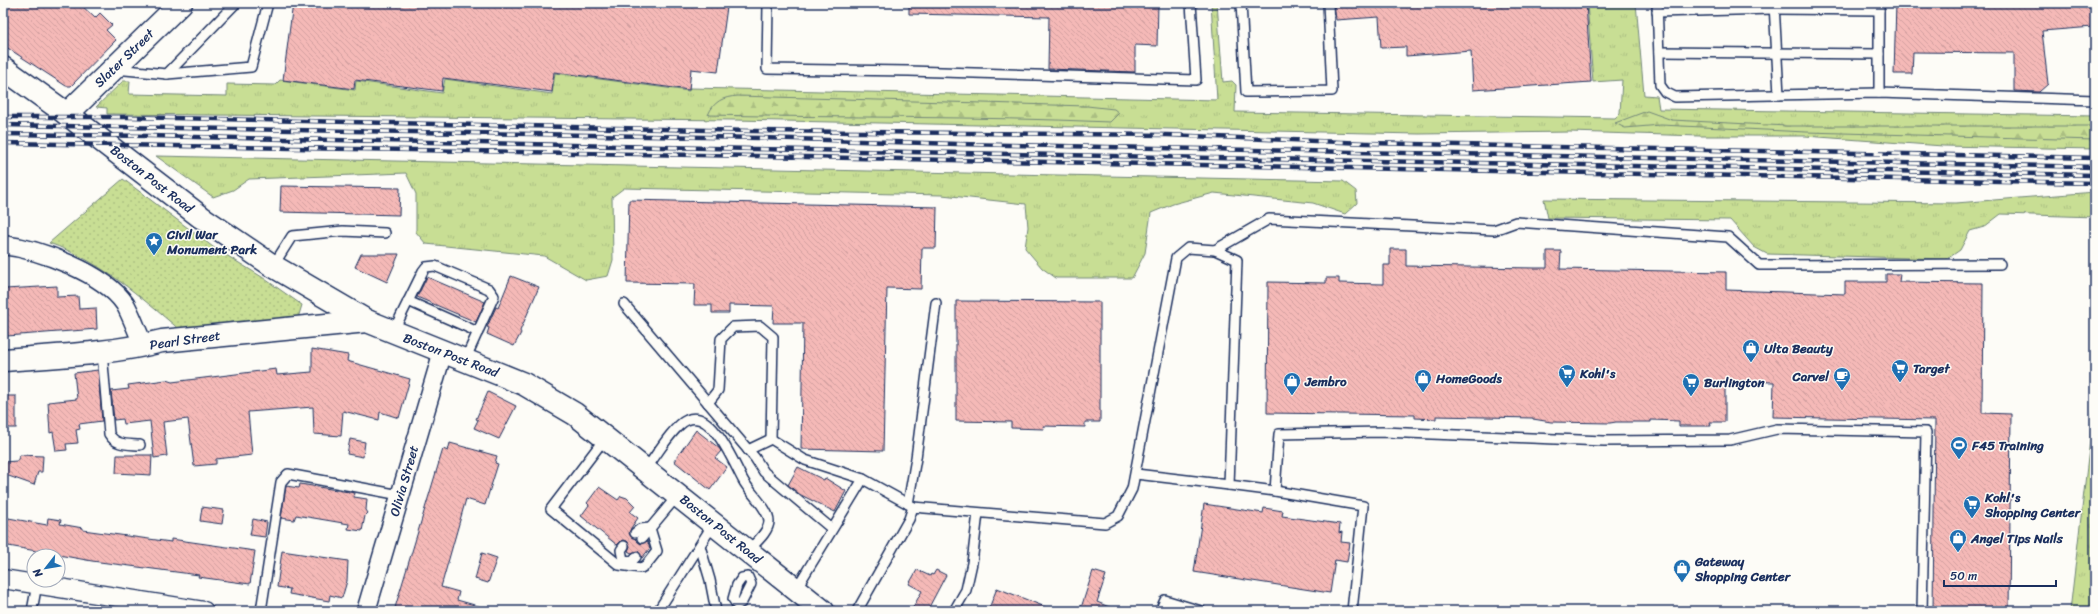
<svg xmlns="http://www.w3.org/2000/svg" width="2098" height="614" viewBox="0 0 2098 614" font-family="Sriracha,sans-serif">
  <style>
    .grass { fill: url(#grass-tufts); stroke: #728679 }
    .forest { fill: url(#forest-firs); stroke: #728679 }
    .park { fill: url(#park-dots); stroke: #728679 }
    .building { fill: url(#building-back-hatch); stroke: #1b2f5e }
    .lines { fill: none; stroke-linecap: round; stroke-linejoin: round }
    .service-casing { stroke: #1b2f5e; stroke-width: 12 }
    .minor-casing { stroke: #1b2f5e; stroke-width: 21 }
    .tertiary-casing { stroke: #1b2f5e; stroke-width: 25 }
    .primary-casing { stroke: #1b2f5e; stroke-width: 25 }
    .service { stroke: #fdfcf7; stroke-width: 9 }
    .minor { stroke: #fdfcf7; stroke-width: 18 }
    .tertiary { stroke: #fdfcf7; stroke-width: 22 }
    .primary { stroke: #fdfcf7; stroke-width: 22 }
    .rail-casing { stroke: #1b2f5e; stroke-width: 4.5 }
    .rail { stroke: #fdfcf7; stroke-width: 3; stroke-dasharray: 9; stroke-linecap: butt }
    .labels { text-anchor: middle; dominant-baseline: central; stroke-width: 3; stroke-linejoin: round; paint-order: stroke }
    .street-label { font-size: 13px; fill: #1b2f5e; stroke: #fdfcf7 }
    .poi-label { font-size: 13px; font-weight: bold; fill: #1b2f5e; stroke: #fdfcf7; text-anchor: start }
  </style>
  <defs>
    <pattern id="grass-tufts" width="24" height="20" patternUnits="userSpaceOnUse"><rect width="24" height="20" fill="#c8de94"/><path d="M3 7l-1-3M5 7V3M7 7l1-3M15 17l-1-3M17 17v-4M19 17l1-3" fill="none" stroke="#abbf82"/></pattern>
    <pattern id="forest-firs" width="22" height="20" patternUnits="userSpaceOnUse"><rect width="22" height="20" fill="#c8de94"/><path d="M5 1l3.5 6h-7zM16 11l3.5 6h-7z" fill="#abbf82"/></pattern>
    <pattern id="park-dots" width="8" height="8" patternUnits="userSpaceOnUse"><rect width="8" height="8" fill="#c8de94"/><path d="M2 2h.1M6 6h.1" fill="none" stroke="#abbf82" stroke-width="1.8" stroke-linecap="round"/></pattern>
    <pattern id="building-back-hatch" width="6" height="6" patternUnits="userSpaceOnUse"><rect width="6" height="6" fill="#f5b9b7"/><path d="M-1 5l2 2M0 0l6 6M5-1l2 2" fill="none" stroke="#d19fa0"/></pattern>
  </defs>
  <rect width="100%" height="100%" fill="#fdfcf7"/>
  <filter id="ink" filterUnits="userSpaceOnUse"><feTurbulence type="fractalNoise" baseFrequency=".025" numOctaves="2"/><feDisplacementMap in="SourceGraphic" scale="8" xChannelSelector="R" yChannelSelector="G"/><feConvolveMatrix kernelMatrix="1 2 1 2 8 2 1 2 1" color-interpolation-filters="sRGB"/></filter>
  <g filter="url(#ink)">
    <g class="grass">
      <polygon points="1211,3 1217,3 1223,82 1232,81 1236,85 1235,112 1615,118 1620,113 1622,80 1593,82 1587,3 1636,3 1644,95 1657,96 1659,109 2095,116 2095,149 1943,146 1805,136 1700,136 1570,132 1419,134 734,120 107,114 107,108 96,107 123,81 130,81 129,94 227,96 227,84 275,85 280,80 355,90 356,81 442,93 445,79 552,94 555,73 689,91 690,88 1217,100"/>
      <polygon points="156,156 1343,181 1356,191 1357,203 1345,214 1313,203 1214,193 1173,204 1151,213 1145,253 1132,278 1056,278 1042,268 1025,248 1028,227 1026,204 942,195 624,188 612,197 613,260 608,276 586,280 544,256 426,244 416,232 416,194 406,173 249,179 233,190 213,197"/>
      <polygon points="2095,192 2095,217 2001,214 1984,227 1970,231 1960,250 1947,259 1767,254 1754,247 1730,220 1548,218 1544,199 1956,203"/>
      <polygon points="2095,398 2095,611 2070,611"/>
    </g>
    <g class="forest">
      <path d="M738 96 1087 106 1114 109 1119 113 1110 122C976 116 842 118 708 115 714 101 723 97 738 96Z"/>
      <polygon points="1647,111 1672,120 1787,126 2095,126 2095,140 1806,132 1661,125 1625,128 1615,123"/>
    </g>
    <path class="park" d="M123 179 213 247 262 277 302 305 298 318 180 330C139 296 101 261 49 243Z"/>
    <g class="building">
      <polygon points="3,3 79,3 95,18 100,13 112,25 106,30 116,40 71,86 66,86 3,45"/>
      <polygon points="293,3 700,3 727,7 718,72 691,69 689,90 554,72 552,92 443,78 442,91 355,80 354,89 283,80"/>
      <polygon points="909,3 1158,3 1157,46 1135,45 1135,72 1048,69 1049,17 909,14"/>
      <polygon points="1334,3 1586,3 1591,82 1473,90 1471,51 1406,56 1406,47 1381,48 1379,17 1336,20"/>
      <polygon points="1896,3 2093,3 2093,27 2042,31 2048,84 2039,92 2014,91 2014,53 1913,52 1912,74 1894,74"/>
      <polygon points="281,186 400,188 399,215 280,212"/>
      <polygon points="629,200 937,207 936,248 922,248 921,289 887,288 883,451 801,449 803,323 773,323 774,306 729,305 729,313 712,313 712,305 694,305 695,284 627,283"/>
      <polygon points="1390,249 1406,249 1406,266 1535,268 1547,268 1547,251 1561,251 1560,269 1726,272 1726,290 1845,294 1845,282 1886,282 1886,274 1900,274 1899,282 1983,283 1982,413 2011,414 2009,611 1933,611 1935,420 1773,417 1774,382 1725,381 1725,422 1710,422 1711,426 1679,426 1679,421 1651,420 1651,422 1616,422 1610,423 1551,422 1533,419 1533,418 1436,416 1436,419 1415,418 1415,415 1267,413 1268,282 1326,283 1326,278 1339,278 1339,283 1383,284 1383,265 1390,265"/>
      <polygon points="361,254 399,254 387,282 355,267"/>
      <polygon points="511,276 539,287 520,331 521,333 514,346 487,334 489,328 487,327 496,307 498,308"/>
      <polygon points="427,277 485,302 476,322 417,297"/>
      <polygon points="57,286 57,297 78,296 79,309 96,308 97,329 7,336 5,289"/>
      <polygon points="956,301 1100,302 1100,422 1085,422 1085,427 1043,426 1044,429 1011,428 1011,422 956,421"/>
      <polygon points="312,349 348,355 347,361 410,379 399,418 380,412 379,420 343,411 341,436 314,434 313,407 248,412 252,455 216,459 216,464 194,466 188,419 163,422 167,456 154,458 150,421 124,424 123,419 114,420 111,391 129,389 128,385 166,380 172,382 276,369 277,375 312,372"/>
      <polygon points="98,370 102,421 79,424 80,429 76,430 78,443 66,444 67,450 56,451 53,432 50,433 48,402 77,399 74,373"/>
      <polygon points="488,392 516,406 499,439 474,428 478,420 476,419"/>
      <rect x="3" y="396" width="13" height="32"/>
      <polygon points="696,430 719,448 721,451 715,458 727,467 710,490 674,461"/>
      <polygon points="350,439 365,442 363,457 347,454"/>
      <polygon points="450,443 497,456 495,463 498,464 485,505 466,499 441,587 459,592 457,600 485,608 485,611 394,611 443,449 448,451"/>
      <polygon points="20,455 43,456 42,472 38,472 34,485 3,474 3,462 17,461"/>
      <polygon points="117,455 152,455 151,475 116,473"/>
      <polygon points="798,467 824,480 825,478 846,491 835,512 799,494 788,485"/>
      <polygon points="300,484 355,493 354,497 367,499 366,510 368,513 365,516 362,531 348,529 349,524 296,515 294,520 281,518 286,486 299,488"/>
      <polygon points="599,487 618,500 621,496 627,498 635,506 630,512 638,518 631,528 629,534 641,544 647,541 650,548 642,558 638,551 631,553 628,551 630,546 627,541 622,540 617,545 581,516 589,505 587,503"/>
      <polygon points="1204,504 1263,513 1264,508 1283,511 1282,516 1340,524 1339,533 1342,532 1341,542 1350,543 1347,562 1335,560 1330,593 1194,572"/>
      <polygon points="202,507 224,510 222,524 200,521"/>
      <polygon points="3,517 47,525 48,518 61,520 60,524 83,528 83,530 171,542 171,539 255,551 250,584 198,577 199,575 92,561 3,545"/>
      <polygon points="253,519 267,522 265,537 250,535"/>
      <polygon points="282,551 348,561 347,581 342,598 330,595 329,601 289,594 290,589 277,587"/>
      <polygon points="482,553 497,558 488,583 475,579"/>
      <polygon points="917,570 930,576 931,574 933,575 936,570 946,575 927,611 911,611 922,591 909,584"/>
      <polygon points="1093,571 1106,575 1097,602 1119,611 1080,611"/>
      <polygon points="997,588 1053,610 1053,611 988,611"/>
    </g>
    <g class="lines">
      <defs>
        <g id="service">
          <polyline points="768,3 767,69 909,71 1196,80 1191,3"/>
          <polyline points="1241,3 1246,92 1332,91 1328,3"/>
          <polyline points="1657,3 1660,85 1665,92 1675,97 1879,93 2095,100"/>
          <polyline points="1774,4 1779,95"/>
          <polyline points="1657,12 1774,9 1879,10"/>
          <polyline points="1659,52 1879,54"/>
          <polyline points="115,69 167,74 251,67 268,3"/>
          <polyline points="167,74 236,3"/>
          <polyline points="1879,93 1879,3"/>
          <polyline points="1215,250 1269,219 1494,230 1516,222 1728,237 1759,265 2000,264"/>
          <polyline points="273,266 292,236 343,231 385,233"/>
          <polyline points="408,301 478,332"/>
          <polyline points="624,304 755,458 764,472 832,529"/>
          <polyline points="393,332 423,271 426,267 435,266 489,289 494,296 465,360"/>
          <path d="M102 352 109 434C116 446 128 444 140 445"/>
          <polyline points="708,403 718,390 721,339 733,327 760,326 773,337 771,439"/>
          <polyline points="605,438 551,509 619,565 641,568 646,565 657,551 650,528"/>
          <polyline points="771,439 805,460 863,479 912,506"/>
          <polyline points="748,450 771,439"/>
          <path d="M646 469C656 456 673 426 687 420 712 408 734 464 743 480 749 492 769 509 769 521 769 532 755 543 748 551"/>
          <polyline points="1136,474 1229,485"/>
          <polyline points="908,504 916,458 936,303"/>
          <polyline points="635,533 640,529 650,528"/>
          <polyline points="642,538 678,495"/>
          <polyline points="624,546 621,550 623,560 632,561 636,557"/>
          <polyline points="700,546 710,580 716,611"/>
          <polygon points="748,577 751,584 742,602 737,605 733,599 737,585 742,578"/>
          <polyline points="796,589 863,479"/>
          <polyline points="32,611 37,584"/>
          <polyline points="261,611 281,482 288,474 400,495"/>
          <polyline points="658,611 714,523"/>
          <polyline points="857,611 909,519 913,507 1105,523 1118,516 1132,489 1176,258 1188,248 1215,250 1237,260 1229,485 1275,491"/>
          <polyline points="954,611 966,590 972,563 978,513"/>
          <polyline points="1160,611 1165,600 1201,611"/>
          <polyline points="1352,611 1363,506 1275,491 1279,434 1382,432 1604,441 1730,440 1777,429 1926,432 1922,611"/>
        </g>
        <g id="minor">
          <path d="M3 245C39 249 104 273 125 304 131 314 138 334 144 346"/>
          <polyline points="3,579 204,611"/>
          <polyline points="366,611 443,351"/>
        </g>
        <g id="tertiary">
          <polyline points="67,114 181,3"/>
          <path d="M3 360C56 356 111 354 162 341L367 321"/>
        </g>
        <polyline id="primary" points="3,68 67,114 201,217 273,266 367,321 524,384 575,414 823,611"/>
      </defs>
      <use href="#service" class="service-casing"/>
      <use href="#minor" class="minor-casing"/>
      <use href="#tertiary" class="tertiary-casing"/>
      <use href="#primary" class="primary-casing"/>
      <use href="#service" class="service"/>
      <use href="#minor" class="minor"/>
      <use href="#tertiary" class="tertiary"/>
      <use href="#primary" class="primary"/>
      <defs>
        <g id="rail">
          <polyline points="3,117 128,117 753,131 1167,135 1367,143 2095,158"/>
          <polyline points="3,125 761,138 958,144 2095,167"/>
          <polyline points="3,134 150,136 754,149 2095,175"/>
          <polyline points="3,143 756,156 2095,183"/>
        </g>
      </defs>
      <use href="#rail" class="rail-casing"/>
      <use href="#rail" class="rail"/>
    </g>
  </g>
  <defs>
    <symbol id="sight-pin" viewBox="-11 -11 22 30"><path d="M0 17L-7.5 6A9.5 9.5 0 1 1 7.5 6Z" fill="#1f6fb2" stroke="#fdfcf7"/><path d="M0-6L1.8-2.2L6-1.7L2.9 1.2L3.7 5.4L0 3.3L-3.7 5.4L-2.9 1.2L-6-1.7L-1.8-2.2Z" fill="#fff"/></symbol>
    <symbol id="shop-pin" viewBox="-11 -11 22 30"><path d="M0 17L-7.5 6A9.5 9.5 0 1 1 7.5 6Z" fill="#1f6fb2" stroke="#fdfcf7"/><path d="M-5-2.5h2.3a2.7 3.5 0 0 1 5.4 0H5L5.5 6h-11ZM-1.5-2.5h3a1.5 2.3 0 0 0-3 0Z" fill="#fff"/></symbol>
    <symbol id="supermarket-pin" viewBox="-11 -11 22 30"><path d="M0 17L-7.5 6A9.5 9.5 0 1 1 7.5 6Z" fill="#1f6fb2" stroke="#fdfcf7"/><path d="M-6-5.5h2.5l.6 2H6L4.5 2H-2.5L-4.4-4H-6ZM-1.5 3.2a1.3 1.3 0 1 0 .1 0ZM3 3.2a1.3 1.3 0 1 0 .1 0Z" fill="#fff"/></symbol>
    <symbol id="cafe-pin" viewBox="-11 -11 22 30"><path d="M0 17L-7.5 6A9.5 9.5 0 1 1 7.5 6Z" fill="#1f6fb2" stroke="#fdfcf7"/><path d="M-5.5-4.5H6V0H3Q3 3.5 0 3.5H-2.5Q-5.5 3.5-5.5 0ZM3-3.2v2h1.7v-2ZM-6 4.5H4V6H-6Z" fill="#fff"/></symbol>
    <symbol id="stadium-pin" viewBox="-11 -11 22 30"><path d="M0 17L-7.5 6A9.5 9.5 0 1 1 7.5 6Z" fill="#1f6fb2" stroke="#fdfcf7"/><path d="M0-5a6.5 5 0 1 0 0 10a6.5 5 0 1 0 0-10ZM-3.5-1.8h7v3.6h-7Z" fill="#fff"/></symbol>
  </defs>
  <g fill-rule="evenodd">
    <use href="#sight-pin" x="144" y="231" width="20" height="27"/>
    <use href="#shop-pin" x="1741" y="338" width="20" height="27"/>
    <use href="#supermarket-pin" x="1890" y="358" width="20" height="27"/>
    <use href="#supermarket-pin" x="1557" y="363" width="20" height="27"/>
    <use href="#cafe-pin" x="1832" y="366" width="20" height="27"/>
    <use href="#shop-pin" x="1413" y="368" width="20" height="27"/>
    <use href="#shop-pin" x="1282" y="371" width="20" height="27"/>
    <use href="#supermarket-pin" x="1681" y="372" width="20" height="27"/>
    <use href="#stadium-pin" x="1949" y="435" width="20" height="27"/>
    <use href="#supermarket-pin" x="1962" y="494" width="20" height="27"/>
    <use href="#shop-pin" x="1948" y="528" width="20" height="27"/>
    <use href="#shop-pin" x="1672" y="558" width="20" height="27"/>
  </g>
  <g class="labels">
    <g class="street-label">
      <text transform="translate(124 58) rotate(-44)">Slater Street</text>
      <text transform="translate(152 179) rotate(38)">Boston Post Road</text>
      <text transform="translate(185 340) rotate(-8)">Pearl Street</text>
      <text transform="translate(451 355) rotate(21)">Boston Post Road</text>
      <text transform="translate(404 481) rotate(-74)">Olivia Street</text>
      <text transform="translate(721 529) rotate(39)">Boston Post Road</text>
    </g>
    <g class="poi-label">
      <text x="167" y="234">Civil War<tspan x="167" dy="15">Monument Park</tspan></text>
      <text x="1764" y="348">Ulta Beauty</text>
      <text x="1913" y="368">Target</text>
      <text x="1580" y="373">Kohl's</text>
      <text x="1829" y="376" text-anchor="end">Carvel</text>
      <text x="1436" y="378">HomeGoods</text>
      <text x="1305" y="381">Jembro</text>
      <text x="1704" y="382">Burlington</text>
      <text x="1972" y="445">F45 Training</text>
      <text x="1985" y="497">Kohl's<tspan x="1985" dy="15">Shopping Center</tspan></text>
      <text x="1971" y="538">Angel Tips Nails</text>
      <text x="1695" y="561">Gateway<tspan x="1695" dy="15">Shopping Center</tspan></text>
    </g>
  </g>
  <rect width="2098" height="614" fill="none" stroke="#fdfcf7" stroke-width="16"/>
  <rect x="8" y="8" width="2082" height="598" fill="none" stroke="#1b2f5e" stroke-width="1.5" filter="url(#ink)"/>
  <g transform="translate(46 568) rotate(239)"><circle r="19" fill="#fdfcf7" stroke="#a3aaba"/>
  <path d="M0-3L7 15L0 10L-7 15Z" fill="#1f6fb2"/>
  <text y="-6" font-size="11" font-weight="bold" text-anchor="middle" fill="#1b2f5e">N</text>
  </g>
  <path d="M1944 580v6h112v-6" fill="none" stroke="#1b2f5e" stroke-width="2"/>
  <text x="1950" y="580" font-size="12" fill="#1b2f5e" stroke="#fdfcf7" stroke-width="3" paint-order="stroke">50 m</text>
</svg>
